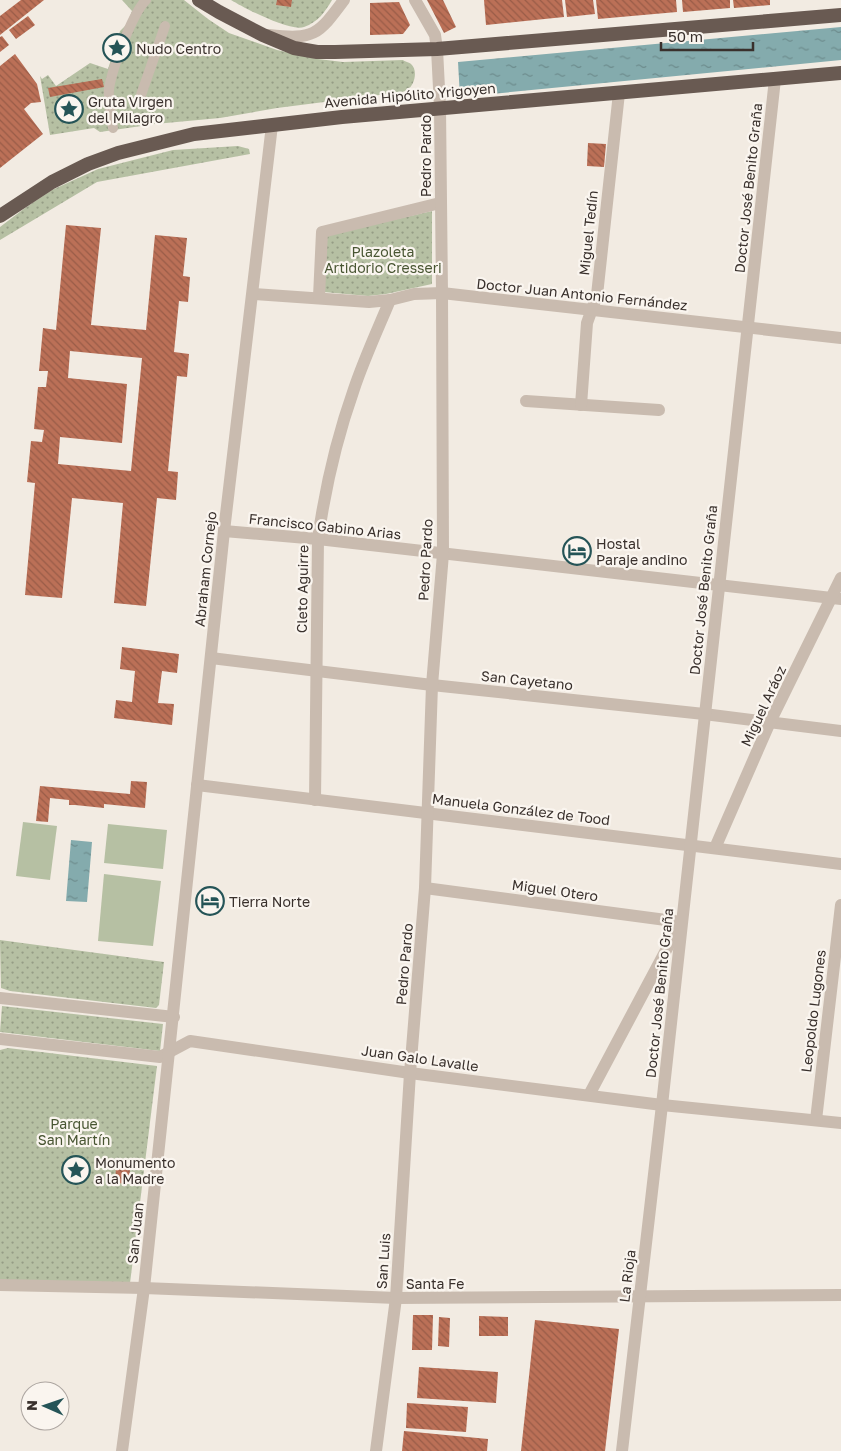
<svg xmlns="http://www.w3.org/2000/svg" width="841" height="1451" viewBox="0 0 841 1451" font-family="'Golos Text',sans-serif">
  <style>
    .green { fill: url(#green-dots) }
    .pitch { fill: #b6c0a3 }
    .water { fill: url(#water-ripples) }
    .building { fill: url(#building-back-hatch); fill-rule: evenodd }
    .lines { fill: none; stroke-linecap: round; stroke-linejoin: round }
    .pedestrian { stroke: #c9bbaf; stroke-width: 10 }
    .minor { stroke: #c9bbaf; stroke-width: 12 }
    .tertiary { stroke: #c9bbaf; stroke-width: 12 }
    .trunk { stroke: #695a52; stroke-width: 14 }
    .labels { text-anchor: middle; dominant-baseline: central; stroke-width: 4.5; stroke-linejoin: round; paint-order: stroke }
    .poi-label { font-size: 14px; fill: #39302c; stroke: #faf5ef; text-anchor: start }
    .street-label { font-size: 14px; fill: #39302c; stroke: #faf5ef }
    .park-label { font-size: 14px; fill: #485532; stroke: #faf5ef }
  </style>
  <defs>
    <pattern id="green-dots" width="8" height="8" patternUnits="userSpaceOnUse" patternTransform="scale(1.25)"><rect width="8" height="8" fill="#b6c0a3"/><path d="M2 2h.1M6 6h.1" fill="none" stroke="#959c85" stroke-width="1.8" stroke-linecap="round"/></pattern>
    <pattern id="water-ripples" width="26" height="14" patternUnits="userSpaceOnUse" patternTransform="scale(1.25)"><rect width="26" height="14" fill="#84abad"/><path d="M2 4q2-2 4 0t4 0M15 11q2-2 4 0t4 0" fill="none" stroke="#6d8c8d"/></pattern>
    <pattern id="building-back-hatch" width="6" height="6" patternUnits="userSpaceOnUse" patternTransform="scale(1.25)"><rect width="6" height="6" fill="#bb7057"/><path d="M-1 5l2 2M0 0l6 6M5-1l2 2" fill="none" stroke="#995c48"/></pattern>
  </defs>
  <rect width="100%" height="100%" fill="#f2ebe2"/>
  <g class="green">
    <path d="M122 0H184L208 19 229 33 277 50 318 59 343 62 403 60C404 61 410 63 411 64 418 70 415 85 407 90 404 92 399 92 395 93L277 108 220 118 155 124 100 132 94 128 50 135 40 76 42 79 48 75 56 86 90 63 108 69 120 31 127 24 132 11Z"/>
    <path d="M231 0H332C325 12 318 22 304 27 290 32 244 8 231 0Z"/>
    <polygon points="238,146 249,149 250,154 97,182 0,240 0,227 25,208 52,190 98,169 173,150"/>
    <polygon points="432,211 432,284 386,294 368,296 324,292 327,235"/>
    <polygon points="0,940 164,962 159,1005 156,1008 10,991 1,988"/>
    <polygon points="2,1006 163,1024 160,1051 0,1032"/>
    <polygon points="8,1048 157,1066 130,1283 0,1280 0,1050"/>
  </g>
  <g class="pitch">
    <polygon points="23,822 57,826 50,880 16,876"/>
    <polygon points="108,824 167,830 163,869 104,863"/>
    <polygon points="104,874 161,881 153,946 98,941"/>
  </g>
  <g class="water">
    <polygon points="841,27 841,60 460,97 458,62"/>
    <polygon points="71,840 92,842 87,902 66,901"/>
  </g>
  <g class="building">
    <polygon points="21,0 44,0 0,35 0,16"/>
    <polygon points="277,0 292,0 291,7 276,5"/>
    <polygon points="427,0 443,0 456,27 444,33"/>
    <polygon points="484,0 562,0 564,17 486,25"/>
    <polygon points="565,0 593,0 595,14 567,17"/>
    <polygon points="596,0 676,0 677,12 598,19"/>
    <polygon points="682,0 730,0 730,8 683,12"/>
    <polygon points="733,0 770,0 770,5 734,8"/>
    <polygon points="399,2 410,25 403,34 370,35 370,3"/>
    <polygon points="28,16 35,25 16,39 9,30"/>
    <polygon points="2,36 9,45 0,52 0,37"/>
    <polygon points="15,54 37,84 41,102 31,103 24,109 43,134 0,168 0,66"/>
    <polygon points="102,79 104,87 50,97 48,88"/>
    <polygon points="588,143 606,144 604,167 587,166"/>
    <path d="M66 225 101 228 91 325 146 330 155 235 187 238 183 276 190 277 188 302 179 301 174 352 189 354 187 377 177 376 168 471 178 472 176 500 157 498 146 606 114 603 123 503 72 498 62 598 25 595 35 483 27 482 31 441 42 442 44 430 34 429 38 387H46L48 371H39L43 328 56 330ZM70 351 142 358 131 471 58 464 60 437 122 443 127 384 68 378Z"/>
    <polygon points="122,647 179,654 177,673 162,671 158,703 174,704 172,725 114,718 116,700 132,702 135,671 120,669"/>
    <polygon points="131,781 147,782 145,808 104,804 104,808 75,805 69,805 69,800 50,798 48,822 36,821 40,786 130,794"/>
    <polygon points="116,1168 130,1169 129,1184 115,1183"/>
    <polygon points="413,1315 433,1315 432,1350 412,1350"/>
    <polygon points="479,1316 508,1317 508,1336 479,1336"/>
    <polygon points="439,1317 450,1318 449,1347 438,1346"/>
    <polygon points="535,1320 619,1329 605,1451 521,1451"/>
    <polygon points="419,1367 498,1372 496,1403 417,1398"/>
    <polygon points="407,1403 468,1407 466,1432 406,1428"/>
    <polygon points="404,1431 488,1439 487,1451 402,1451"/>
  </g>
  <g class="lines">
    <g class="pedestrian">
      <polyline points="141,95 165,26"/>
      <path d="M113 128C111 115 108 102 109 89 112 69 132 14 146 0"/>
    </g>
    <g class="minor">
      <polyline points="253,294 369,302 390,300 414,294 442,293"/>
      <polyline points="319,297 322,232 440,203"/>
      <polyline points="526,401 659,410"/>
      <polyline points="581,405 587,323 597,295 619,93"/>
      <polyline points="224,531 318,539 841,599"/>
      <polyline points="211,658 432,685 704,714 841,731"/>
      <polyline points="197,785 841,864"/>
      <path d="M315 800 318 539C325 489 337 437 354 389 364 359 378 329 390 300"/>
      <polyline points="715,848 770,722 841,578"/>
      <polyline points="425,888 681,922 589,1095"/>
      <polyline points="0,998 174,1017"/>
      <polyline points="0,1039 160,1057 190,1041 410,1073 662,1105 841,1123"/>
      <polyline points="816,1120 841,905"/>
      <polyline points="0,1285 144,1288 396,1298 841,1295"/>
      <polyline points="122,1451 144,1288 224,531 272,125"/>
      <polyline points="622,1451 662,1105 775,79"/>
    </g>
    <g class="tertiary">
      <path d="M269 35C314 40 318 35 344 0"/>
      <polyline points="442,293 841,338"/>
      <polyline points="376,1451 396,1298 410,1073 425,888 432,685 443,554 442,293 440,108 437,49 435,35 415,0"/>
    </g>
    <g class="trunk">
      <polyline points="199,0 219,12 263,35 294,48 317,52 335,52 437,49 841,15"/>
      <polyline points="0,216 52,182 88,164 118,153 194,134 342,117 841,73"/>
    </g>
  </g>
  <defs>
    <symbol id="sight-ring" viewBox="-11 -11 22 22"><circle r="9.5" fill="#faf5ef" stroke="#255457" stroke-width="1.5"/><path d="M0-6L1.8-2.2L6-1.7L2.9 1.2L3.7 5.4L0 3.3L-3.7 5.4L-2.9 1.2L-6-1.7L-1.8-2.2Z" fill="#255457"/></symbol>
    <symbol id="hotel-ring" viewBox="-11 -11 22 22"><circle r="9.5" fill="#faf5ef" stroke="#255457" stroke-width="1.5"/><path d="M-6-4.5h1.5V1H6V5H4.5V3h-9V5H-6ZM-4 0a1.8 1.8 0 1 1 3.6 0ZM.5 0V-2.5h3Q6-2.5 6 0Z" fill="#255457"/></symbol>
  </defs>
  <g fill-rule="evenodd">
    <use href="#sight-ring" x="101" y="32" width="32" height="32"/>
    <use href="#sight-ring" x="53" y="93" width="32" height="32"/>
    <use href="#hotel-ring" x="561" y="535" width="32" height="32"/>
    <use href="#hotel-ring" x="194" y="885" width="32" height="32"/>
    <use href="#sight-ring" x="60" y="1154" width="32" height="32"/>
  </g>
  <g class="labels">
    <g class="poi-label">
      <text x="136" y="48">Nudo Centro</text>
      <text x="88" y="101">Gruta Virgen<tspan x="88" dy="16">del Milagro</tspan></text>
      <text x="596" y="543">Hostal<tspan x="596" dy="16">Paraje andino</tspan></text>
      <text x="229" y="901">Tierra Norte</text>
      <text x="95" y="1162">Monumento<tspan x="95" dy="16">a la Madre</tspan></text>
    </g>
    <g class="street-label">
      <text transform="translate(410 95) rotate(-5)">Avenida Hipólito Yrigoyen</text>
      <text transform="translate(425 156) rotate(-90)">Pedro Pardo</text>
      <text transform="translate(748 188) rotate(-84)">Doctor José Benito Graña</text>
      <text transform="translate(588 233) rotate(-84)">Miguel Tedín</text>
      <text transform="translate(582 294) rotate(6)">Doctor Juan Antonio Fernández</text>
      <text transform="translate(325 526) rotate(6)">Francisco Gabino Arias</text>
      <text transform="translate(425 560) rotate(-87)">Pedro Pardo</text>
      <text transform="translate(205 569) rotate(-84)">Abraham Cornejo</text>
      <text transform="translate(302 589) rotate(-89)">Cleto Aguirre</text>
      <text transform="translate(703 590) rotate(-84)">Doctor José Benito Graña</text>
      <text transform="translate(527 680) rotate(6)">San Cayetano</text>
      <text transform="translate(763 706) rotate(-65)">Miguel Aráoz</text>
      <text transform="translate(521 809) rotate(7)">Manuela González de Tood</text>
      <text transform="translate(555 890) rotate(8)">Miguel Otero</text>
      <text transform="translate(404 964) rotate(-85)">Pedro Pardo</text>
      <text transform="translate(659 993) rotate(-84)">Doctor José Benito Graña</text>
      <text transform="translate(813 1011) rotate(-83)">Leopoldo Lugones</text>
      <text transform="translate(420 1058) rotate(8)">Juan Galo Lavalle</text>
      <text transform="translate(135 1233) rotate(-84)">San Juan</text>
      <text transform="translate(383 1261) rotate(-86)">San Luis</text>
      <text transform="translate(627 1276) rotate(-83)">La Rioja</text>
      <text x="435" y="1283">Santa Fe</text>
    </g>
    <g class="park-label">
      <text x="383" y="251">Plazoleta<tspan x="383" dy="16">Artidorio Cresseri</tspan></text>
      <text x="74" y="1123">Parque<tspan x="74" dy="16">San Martín</tspan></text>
    </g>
  </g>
  <g transform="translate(45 1406) rotate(272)"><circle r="24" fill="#faf5ef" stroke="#ada6a1"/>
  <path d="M0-4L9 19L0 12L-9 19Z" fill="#255457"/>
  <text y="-8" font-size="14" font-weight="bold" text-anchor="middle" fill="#39302c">N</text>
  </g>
  <path d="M661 42v8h92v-8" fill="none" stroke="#39302c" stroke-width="2.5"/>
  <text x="668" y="42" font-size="15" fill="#39302c" stroke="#faf5ef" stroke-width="4" paint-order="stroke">50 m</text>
</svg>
